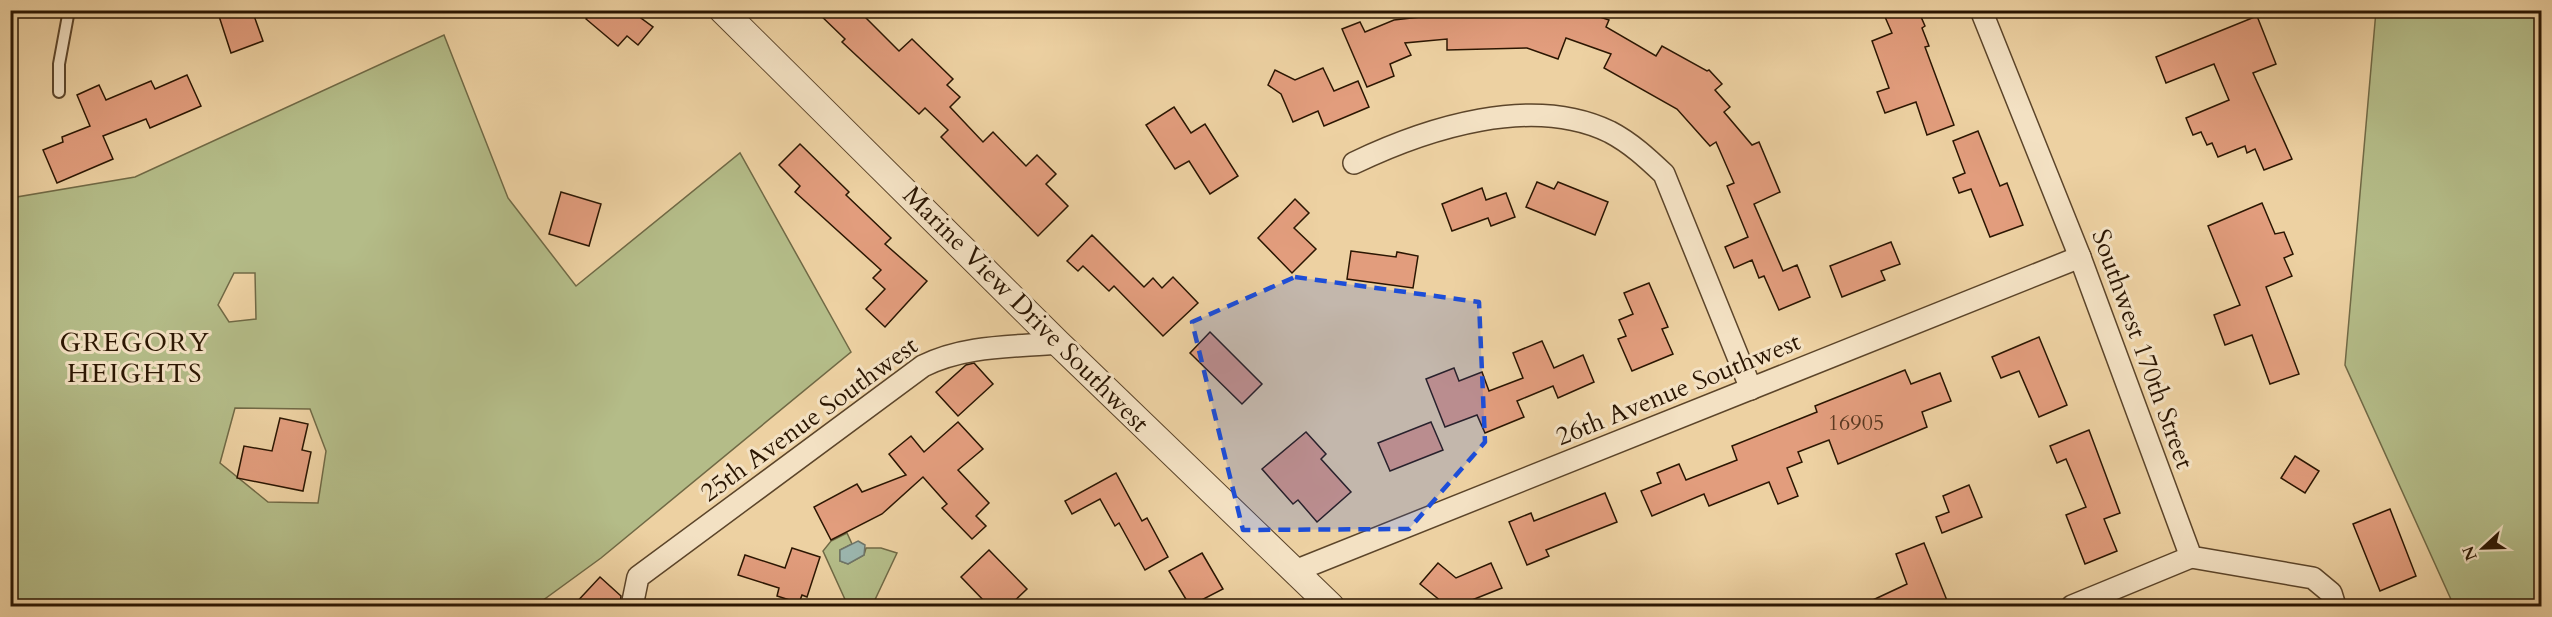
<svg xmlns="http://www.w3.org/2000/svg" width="2552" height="617" viewBox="0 0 2552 617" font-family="Cardo,serif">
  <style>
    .green { fill: #b4bc88; stroke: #706945; stroke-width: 1.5; fill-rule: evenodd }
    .water { fill: #9bb5ad; stroke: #6e7569; stroke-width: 1.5 }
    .building { fill: #e29d7d; stroke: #2b1602; stroke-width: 1.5 }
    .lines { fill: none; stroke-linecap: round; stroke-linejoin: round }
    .service-casing { stroke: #5c452a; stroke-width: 14 }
    .minor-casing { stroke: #5c452a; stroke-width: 24 }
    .tertiary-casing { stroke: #5c452a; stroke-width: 28 }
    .service { stroke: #f3e1c3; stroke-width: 10 }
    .minor { stroke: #f3e1c3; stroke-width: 21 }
    .tertiary { stroke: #f3e1c3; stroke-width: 26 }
    .marked { fill: #1d4ed8; fill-opacity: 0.2; stroke: #1d4ed8; stroke-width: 4.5; stroke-dasharray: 12 8; stroke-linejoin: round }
    .labels { text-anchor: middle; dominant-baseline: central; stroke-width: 6; stroke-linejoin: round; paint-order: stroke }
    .number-label { font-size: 22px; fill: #593821 }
    .street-label { font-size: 26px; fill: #2b1602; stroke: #f3e1c3 }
    .neighbourhood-label { font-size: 27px; letter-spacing: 1.5px; fill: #2b1602; stroke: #f3e1c3 }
  </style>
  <rect width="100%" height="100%" fill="#edd1a2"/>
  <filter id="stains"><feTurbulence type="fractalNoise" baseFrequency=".00333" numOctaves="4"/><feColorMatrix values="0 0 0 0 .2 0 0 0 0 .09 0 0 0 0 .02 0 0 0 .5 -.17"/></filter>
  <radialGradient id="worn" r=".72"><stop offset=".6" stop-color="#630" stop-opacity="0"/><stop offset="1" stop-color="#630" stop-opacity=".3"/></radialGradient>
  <g class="green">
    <polygon points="2376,11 2541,11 2541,606 2454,606 2345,365"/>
    <path d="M444 35 508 198 576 286 740 153 851 352 601 558 535 606H11V198L135 177ZM234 273H255L256 319 229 322 218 305ZM235 408 310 409 326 451 318 503 268 502 220 463Z"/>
    <polygon points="847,533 852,544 840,550 840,561 848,564 864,555 866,548 881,548 897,553 872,606 848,606 823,551 831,541"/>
  </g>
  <polygon class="water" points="858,541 865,545 864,555 848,564 840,561 840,550"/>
  <g class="building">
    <polygon points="217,10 252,10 263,41 231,53"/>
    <polygon points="593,10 647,10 641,18 653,27 638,45 627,36 618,46 586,19"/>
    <polygon points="815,10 858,10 899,51 912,39 953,79 947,85 960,97 950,107 983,142 993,132 1026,166 1037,155 1056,174 1046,184 1068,206 1038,236 941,137 948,130 925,108 919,114 842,42 845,39"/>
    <polygon points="1446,10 1473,10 1473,16 1505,15 1505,10 1579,10 1609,20 1606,27 1656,56 1662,46 1707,71 1709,70 1722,84 1715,90 1730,107 1724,112 1752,145 1759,142 1780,192 1754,204 1783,271 1797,265 1810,297 1779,310 1764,276 1759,278 1752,260 1734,268 1725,247 1748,237 1727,186 1734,183 1716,142 1710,146 1677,109 1604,68 1611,54 1566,38 1558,59 1527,48 1447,50 1447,39 1405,43 1411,55 1390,64 1394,76 1367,87 1342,29 1360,22 1365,32 1394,20 1446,14"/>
    <polygon points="1882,10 1918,10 1925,26 1922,28 1929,46 1925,47 1954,125 1927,135 1916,102 1885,113 1877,92 1889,88 1872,41 1892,33"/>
    <polygon points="2257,16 2276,64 2253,73 2292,159 2264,170 2255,149 2247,153 2245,146 2218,157 2212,143 2207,145 2201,132 2193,135 2186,118 2229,100 2214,64 2166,83 2156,57"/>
    <polygon points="1323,68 1334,91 1358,81 1369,107 1324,126 1318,111 1293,122 1281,94 1268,85 1275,70 1295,80"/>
    <polygon points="187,75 201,106 150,128 146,119 103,136 113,159 57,183 43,150 63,142 62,137 90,126 77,95 99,85 106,100 151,81 155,89"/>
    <polygon points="1174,107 1191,133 1205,124 1238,176 1210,194 1189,161 1175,169 1146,125"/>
    <polygon points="1978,131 2000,186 2007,183 2023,225 1990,237 1971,189 1959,193 1953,178 1965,173 1953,141"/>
    <polygon points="800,144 849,192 846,195 891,238 885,244 927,281 885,327 866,309 885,289 873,278 881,270 795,192 800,186 779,165"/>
    <polygon points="1537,182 1554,189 1558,182 1608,202 1595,235 1526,207"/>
    <polygon points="1482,188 1486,200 1506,193 1515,217 1491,226 1488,218 1452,231 1442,204"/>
    <polygon points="561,192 601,204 589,246 549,234"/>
    <polygon points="1295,199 1309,213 1294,228 1316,249 1292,273 1258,238"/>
    <polygon points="2262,203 2275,234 2284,232 2293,254 2284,258 2292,276 2266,287 2299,374 2270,384 2252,335 2225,345 2214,315 2240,305 2208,226"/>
    <polygon points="1092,235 1144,287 1153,278 1162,288 1173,277 1198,303 1163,336 1114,286 1109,291 1083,266 1078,271 1067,261"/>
    <polygon points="1891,242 1900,264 1881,271 1885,280 1842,297 1830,266"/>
    <polygon points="1351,251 1396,257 1397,252 1418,256 1413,288 1347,279"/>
    <polygon points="1649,283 1668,327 1662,329 1673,354 1632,371 1618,339 1626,336 1619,320 1633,314 1624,293"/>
    <polygon points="1210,332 1262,384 1242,404 1190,353"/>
    <polygon points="2039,337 2067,405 2039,417 2019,371 2001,378 1992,357"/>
    <polygon points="1542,341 1554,368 1583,355 1594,382 1558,398 1553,386 1517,401 1524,417 1485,433 1477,415 1445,427 1426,379 1454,368 1459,381 1482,372 1489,391 1523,378 1513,353"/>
    <polygon points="974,363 993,384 958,416 936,392 966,365"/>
    <polygon points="1905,370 1911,384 1940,373 1951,401 1922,412 1927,427 1838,464 1829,440 1798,452 1802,462 1787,468 1798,496 1778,504 1769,482 1709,506 1704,494 1652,516 1641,491 1661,483 1657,473 1679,464 1686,480 1737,460 1732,446 1817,412 1815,406"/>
    <polygon points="280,418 308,424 302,450 311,452 303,491 237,478 244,446 272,451"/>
    <polygon points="958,422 983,449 958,470 989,503 976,516 986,526 972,539 942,508 947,504 923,477 882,514 831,540 814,507 857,484 862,492 906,475 889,454 911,436 924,452"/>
    <polygon points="1431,422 1443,450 1390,471 1378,443"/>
    <polygon points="2089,430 2120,513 2104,519 2117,551 2085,564 2066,515 2086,507 2066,459 2057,463 2050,446"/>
    <polygon points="1306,432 1326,454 1321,459 1351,492 1317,522 1298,500 1293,504 1262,469"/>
    <polygon points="2295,456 2319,471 2305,493 2281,478"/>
    <polygon points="1116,473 1142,521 1147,518 1168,557 1145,570 1119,523 1115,526 1100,499 1072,514 1065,501"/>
    <polygon points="1969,485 1982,517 1942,533 1936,517 1949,512 1943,496"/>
    <polygon points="1605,493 1617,522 1546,550 1549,556 1527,565 1509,522 1531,513 1534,521"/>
    <polygon points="2390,509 2416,576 2380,591 2353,524"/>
    <polygon points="1924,543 1948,603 1938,606 1860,606 1907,584 1896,554"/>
    <polygon points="792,548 820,557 807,597 802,595 799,603 777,596 779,588 738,575 745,555 785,568"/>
    <polygon points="989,550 1027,589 1009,606 989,606 961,577"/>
    <polygon points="1202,553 1223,589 1190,606 1169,571"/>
    <polygon points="1438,563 1456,578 1491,563 1502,588 1457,606 1447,606 1420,584"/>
    <polygon points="600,577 621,596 620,606 573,606"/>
  </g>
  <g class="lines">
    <defs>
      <polyline id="service" points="59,92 59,64 69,10"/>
      <g id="minor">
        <polyline points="1981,10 2080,257 2191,557 2313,578 2331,593 2335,606"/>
        <path d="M1354 163C1427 128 1532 94 1610 132 1631 143 1647 158 1664 174L1751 389"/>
        <polyline points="1295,571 2080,257"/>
        <path d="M632 606 638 577 923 366C965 345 1013 347 1058 343"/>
        <polyline points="2072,606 2191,557"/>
      </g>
      <polyline id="tertiary" points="722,10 1058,343 1331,606"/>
    </defs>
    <use href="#service" class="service-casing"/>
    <use href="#minor" class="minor-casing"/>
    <use href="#tertiary" class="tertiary-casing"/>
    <use href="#service" class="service"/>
    <use href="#minor" class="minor"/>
    <use href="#tertiary" class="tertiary"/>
  </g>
  <path class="marked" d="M1295 277 1479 302 1485 442 1409 529 1243 530 1192 322Z"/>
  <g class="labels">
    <g class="number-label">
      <text x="1856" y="423">16905</text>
    </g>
    <g class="street-label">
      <text transform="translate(1026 309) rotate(45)">Marine View Drive Southwest</text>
      <text transform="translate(2143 349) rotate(70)">Southwest 170th Street</text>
      <text transform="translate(1678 389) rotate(-22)">26th Avenue Southwest</text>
      <text transform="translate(809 419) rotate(-36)">25th Avenue Southwest</text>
    </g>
    <g class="neighbourhood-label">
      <text x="135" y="342">GREGORY<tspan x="135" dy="31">HEIGHTS</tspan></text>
    </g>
  </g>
  <rect width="2552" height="617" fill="none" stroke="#edd1a2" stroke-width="36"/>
  <rect x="12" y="12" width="2528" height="593" fill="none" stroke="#2b1602" stroke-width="3"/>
  <rect x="18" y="18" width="2516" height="581" fill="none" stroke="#2b1602" stroke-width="1.5"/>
  <g transform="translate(2483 548) rotate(248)" stroke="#f3e1c3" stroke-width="4.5" paint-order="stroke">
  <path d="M0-4.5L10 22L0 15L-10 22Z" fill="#2b1602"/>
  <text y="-9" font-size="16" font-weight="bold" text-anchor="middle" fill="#2b1602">N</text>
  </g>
  <rect width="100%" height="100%" filter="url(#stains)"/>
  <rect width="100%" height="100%" fill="url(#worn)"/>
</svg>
